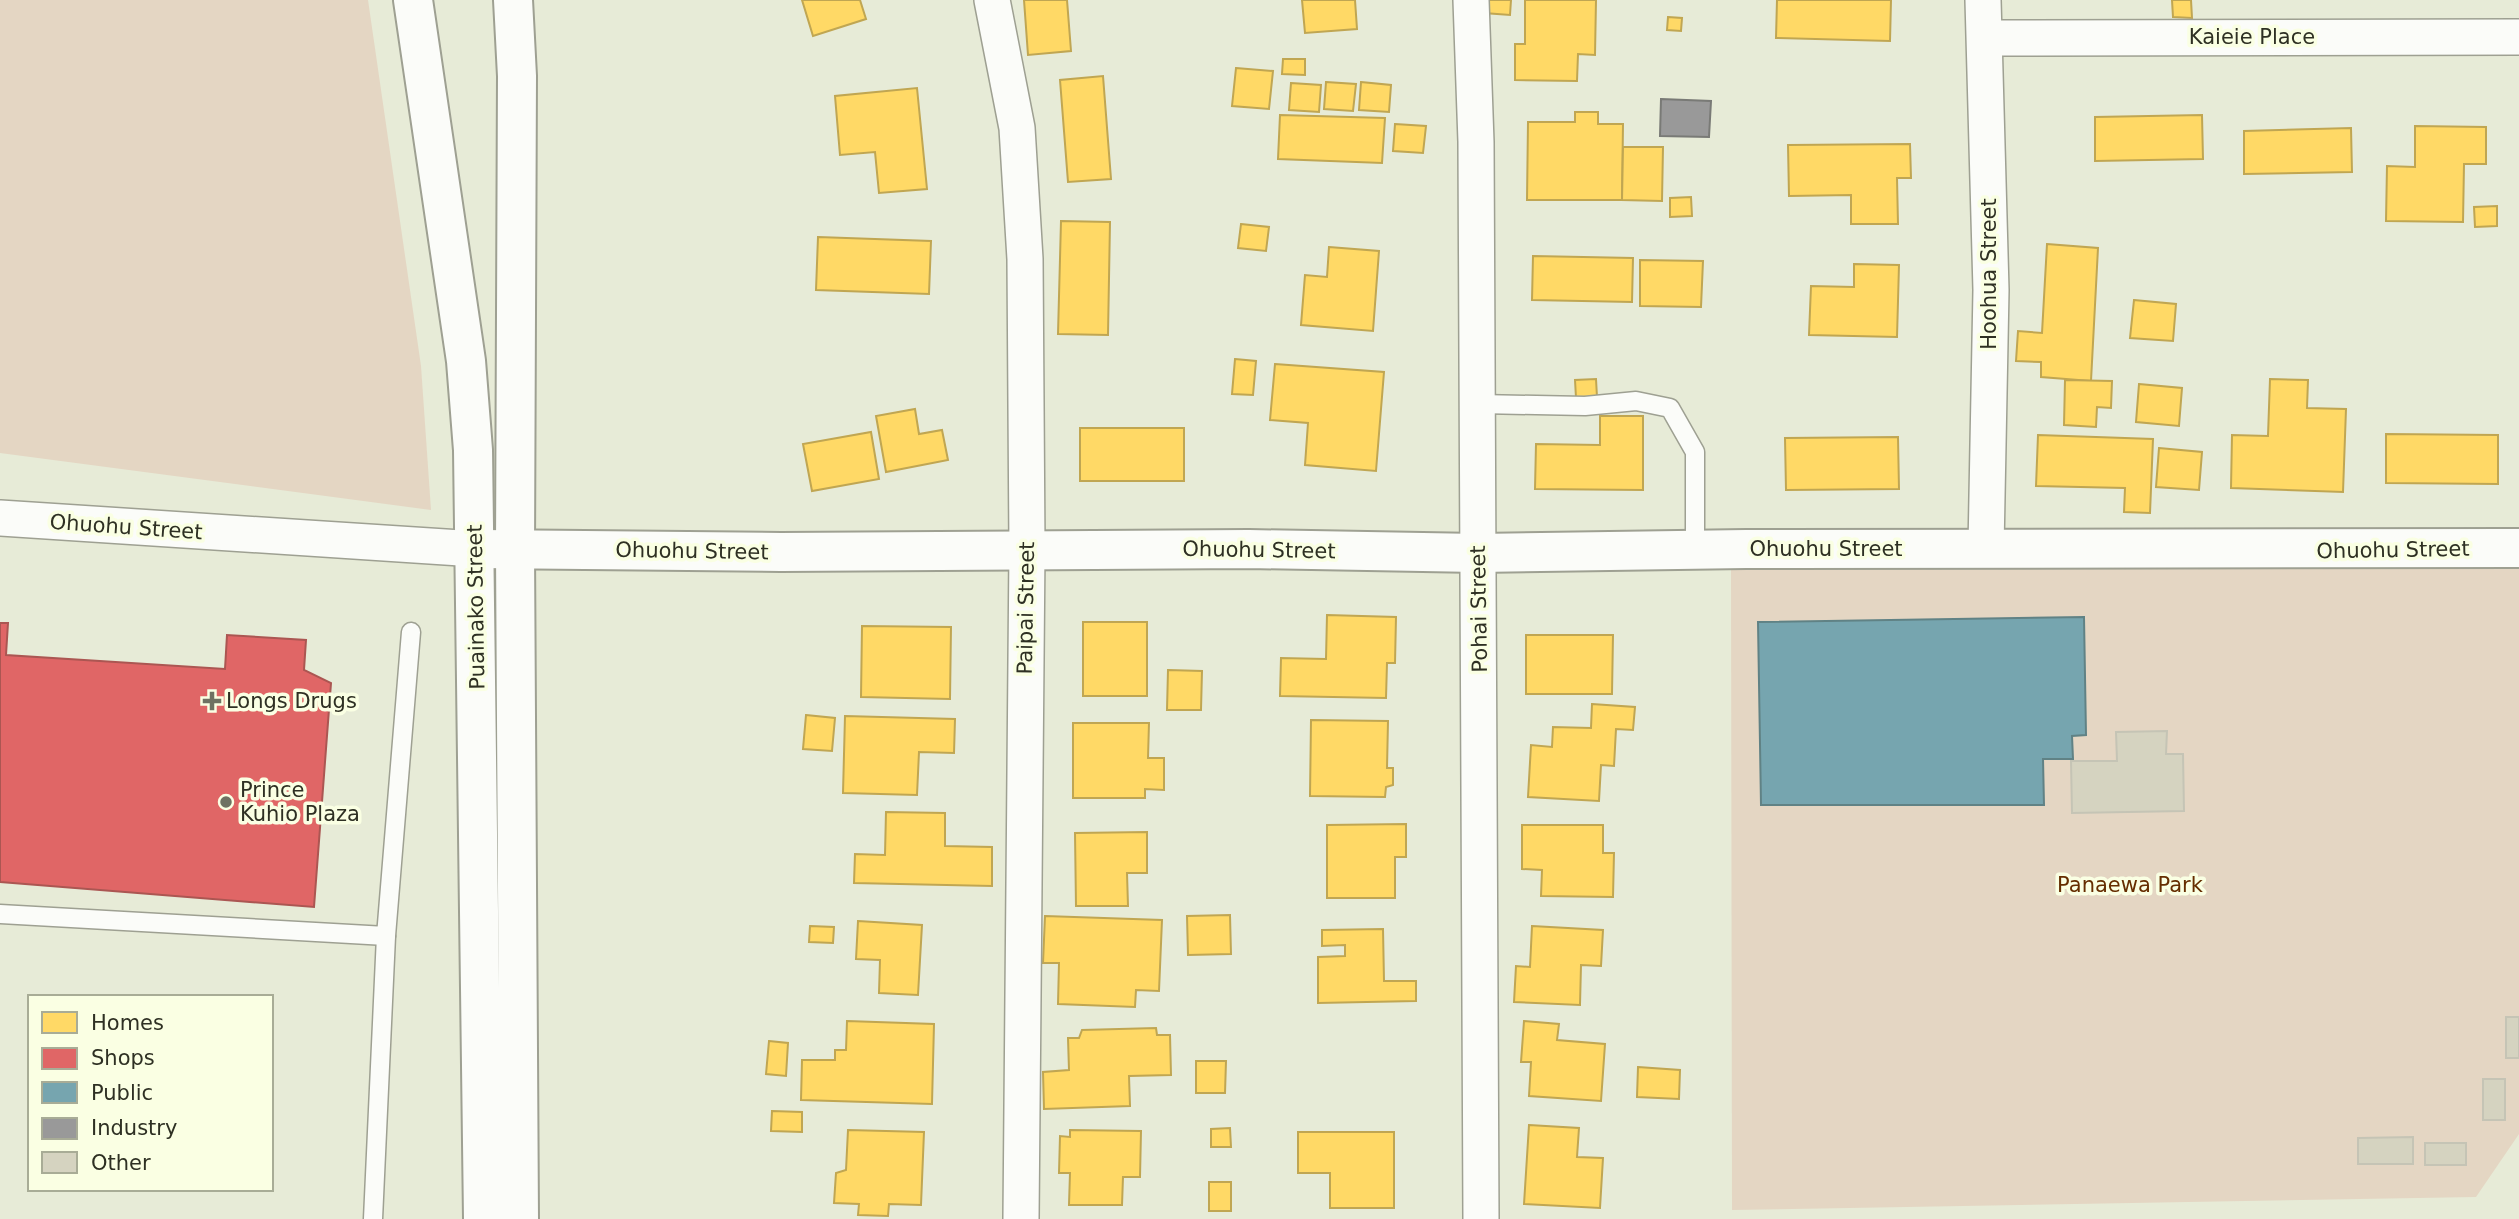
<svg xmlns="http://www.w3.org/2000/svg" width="2519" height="1219" viewBox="0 0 2519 1219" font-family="'DejaVu Sans',sans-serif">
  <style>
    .green { fill: #e4d6c3 }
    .homes { fill: #ffd966; stroke: #c0a652; stroke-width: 2 }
    .shops { fill: #e06666; stroke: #ab5652; stroke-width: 2 }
    .public { fill: #76a5af; stroke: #608285; stroke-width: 2 }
    .industry { fill: #999; stroke: #797a76; stroke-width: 2 }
    .building { fill: #d5d3c0; stroke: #c5c4b5; stroke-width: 2 }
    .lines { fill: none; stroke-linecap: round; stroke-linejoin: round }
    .service-casing { stroke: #9ea092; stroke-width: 21 }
    .minor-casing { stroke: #9ea092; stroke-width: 38 }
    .tertiary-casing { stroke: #9ea092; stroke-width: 42 }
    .service { stroke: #fbfcf9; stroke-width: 18 }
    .minor { stroke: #fbfcf9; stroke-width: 35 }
    .tertiary { stroke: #fbfcf9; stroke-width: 38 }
    .poi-dot { fill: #6f7162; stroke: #faffe3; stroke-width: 2.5 }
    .labels { text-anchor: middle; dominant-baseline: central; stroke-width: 7; stroke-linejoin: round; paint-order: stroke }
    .street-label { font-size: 21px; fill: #2e3023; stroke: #faffe3 }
    .poi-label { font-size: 21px; fill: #2e3023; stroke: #faffe3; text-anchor: start }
    .park-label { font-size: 21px; fill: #652d00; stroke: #faffe3 }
  </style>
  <rect width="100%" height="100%" fill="#e7ebd7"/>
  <g class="green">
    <polygon points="0,0 368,0 421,366 431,510 0,453"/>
    <polygon points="2519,562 2519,1134 2476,1197 1732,1210 1731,570"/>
  </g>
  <g class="homes">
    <polygon points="802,0 860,0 866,19 813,36"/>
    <polygon points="1024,0 1067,0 1071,51 1028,55"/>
    <polygon points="1302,0 1355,0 1357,29 1305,33"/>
    <polygon points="1485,0 1511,0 1510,15 1484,13"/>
    <polygon points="1525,0 1596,0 1595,55 1578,54 1577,81 1515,80 1515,44 1525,44"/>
    <polygon points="1777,0 1891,0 1890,41 1776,38"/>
    <polygon points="2172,0 2191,0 2192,18 2173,17"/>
    <polygon points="1668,17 1682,18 1681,31 1667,30"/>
    <polygon points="1283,59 1305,59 1305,75 1282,74"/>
    <polygon points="1236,68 1273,71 1269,109 1232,106"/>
    <polygon points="1103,76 1111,179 1068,182 1060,80"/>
    <polygon points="1326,82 1356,84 1353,111 1324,109"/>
    <polygon points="1361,82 1391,85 1389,112 1359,110"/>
    <polygon points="1291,83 1321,85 1319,112 1289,110"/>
    <polygon points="917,88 927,189 879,193 875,152 840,155 835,96"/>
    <polygon points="1575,112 1598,112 1598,124 1623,124 1622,200 1527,200 1528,122 1575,122"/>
    <polygon points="1280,115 1385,118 1382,163 1278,159"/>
    <polygon points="2202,115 2203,159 2095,161 2095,117"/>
    <polygon points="1395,124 1426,126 1423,153 1393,151"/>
    <polygon points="2415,126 2486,127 2486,164 2464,164 2463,222 2386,221 2387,166 2415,167"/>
    <polygon points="2351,128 2352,172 2244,174 2244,131"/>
    <polygon points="1910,144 1911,178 1897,178 1898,224 1851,224 1851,195 1789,196 1788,145"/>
    <polygon points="1623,147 1663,147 1662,201 1622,200"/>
    <polygon points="1691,197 1692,216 1670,217 1670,198"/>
    <polygon points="2497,206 2497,226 2475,227 2474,207"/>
    <polygon points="1061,221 1110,222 1108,335 1058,334"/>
    <polygon points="1241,224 1269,227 1266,251 1238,248"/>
    <polygon points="818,237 931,241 929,294 816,290"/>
    <polygon points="2047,244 2098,248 2091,381 2041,377 2041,362 2016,361 2018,331 2042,333"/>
    <polygon points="1329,247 1379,251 1373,331 1301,325 1305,275 1327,277"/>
    <polygon points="1533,256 1633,258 1632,302 1532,300"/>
    <polygon points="1640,260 1703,261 1701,307 1640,306"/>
    <polygon points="1854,264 1899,265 1897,337 1809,335 1811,286 1854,287"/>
    <polygon points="2134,300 2176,304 2173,341 2130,338"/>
    <polygon points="1235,359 1256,361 1253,395 1232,394"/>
    <polygon points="1275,364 1384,372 1376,471 1305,465 1308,423 1270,420"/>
    <polygon points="1596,379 1597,397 1576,398 1575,380"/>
    <polygon points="2270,379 2308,380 2307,408 2346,409 2343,492 2231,488 2232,435 2268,436"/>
    <polygon points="2065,380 2112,381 2111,408 2097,407 2096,427 2064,425"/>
    <polygon points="2139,384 2182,388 2179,426 2136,422"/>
    <polygon points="915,409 919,434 942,430 948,460 886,472 876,416"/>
    <polygon points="1600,416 1643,416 1643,490 1535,489 1536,444 1600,445"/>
    <rect x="1080" y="428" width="104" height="53"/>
    <polygon points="871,432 879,479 812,491 803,444"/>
    <polygon points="2386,434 2498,435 2498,484 2386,483"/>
    <polygon points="2038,435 2153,439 2150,513 2124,512 2125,488 2036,486"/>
    <polygon points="1898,437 1899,489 1786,490 1785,438"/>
    <polygon points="2159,448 2202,452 2199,490 2156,487"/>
    <polygon points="1327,615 1396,617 1395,663 1387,663 1386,698 1280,696 1281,658 1326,659"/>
    <rect x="1083" y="622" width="64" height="74"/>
    <polygon points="862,626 951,627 950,699 861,697"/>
    <polygon points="1526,635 1613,635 1612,694 1526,694"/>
    <polygon points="1168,670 1202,671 1201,710 1167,710"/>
    <polygon points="1592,704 1635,707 1633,730 1616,729 1614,766 1601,765 1599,801 1528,797 1531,745 1552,747 1553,727 1591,728"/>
    <polygon points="806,715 835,718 832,751 803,749"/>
    <polygon points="845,716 955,719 954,753 919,752 917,795 843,793"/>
    <polygon points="1311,720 1388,721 1387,768 1393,768 1393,785 1386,787 1385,797 1310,796"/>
    <polygon points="1073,723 1149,723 1148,758 1164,758 1164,790 1145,789 1145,798 1073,798"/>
    <polygon points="886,812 945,813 945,846 992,847 992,886 854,883 855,854 885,855"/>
    <polygon points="1406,824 1406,857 1395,857 1395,898 1327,898 1327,825"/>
    <polygon points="1522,825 1603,825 1603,853 1614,853 1613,897 1541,896 1542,870 1522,869"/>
    <polygon points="1147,832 1147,873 1127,873 1128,906 1076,906 1075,833"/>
    <polygon points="1230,915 1231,954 1188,955 1187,916"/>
    <polygon points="1045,916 1162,920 1159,991 1136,990 1135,1007 1058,1004 1059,963 1043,963"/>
    <polygon points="858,921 922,925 918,995 879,993 880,960 856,959"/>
    <polygon points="810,926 834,927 833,943 809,942"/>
    <polygon points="1532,926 1603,930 1601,966 1581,965 1580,1005 1514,1002 1516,966 1530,967"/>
    <polygon points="1383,929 1384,981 1416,981 1416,1001 1318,1003 1318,957 1345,956 1345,945 1322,946 1322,930"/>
    <polygon points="847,1021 934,1024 932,1104 801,1100 802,1060 835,1060 835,1050 846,1050"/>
    <polygon points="1524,1021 1559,1024 1557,1040 1605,1044 1601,1101 1529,1096 1531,1062 1521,1062"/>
    <polygon points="1156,1028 1157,1035 1170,1035 1171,1075 1129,1076 1130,1106 1044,1109 1043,1072 1069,1070 1068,1038 1079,1038 1082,1030"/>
    <polygon points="769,1041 788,1043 786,1076 766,1074"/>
    <polygon points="1196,1061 1226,1061 1225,1093 1196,1093"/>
    <polygon points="1638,1067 1680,1070 1679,1099 1637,1097"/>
    <polygon points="772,1111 802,1112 802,1132 771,1131"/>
    <polygon points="1529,1125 1579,1128 1577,1157 1603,1158 1600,1208 1524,1204"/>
    <polygon points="1230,1128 1231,1147 1211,1147 1211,1129"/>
    <polygon points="848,1130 924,1132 921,1205 889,1204 888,1216 858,1215 859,1204 834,1203 836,1173 846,1170"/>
    <polygon points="1070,1130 1141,1131 1140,1177 1123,1177 1122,1205 1069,1205 1070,1173 1059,1173 1060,1136 1070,1137"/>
    <polygon points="1298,1132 1394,1132 1394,1208 1330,1208 1330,1173 1298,1173"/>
    <rect x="1209" y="1182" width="22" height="29"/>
  </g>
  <polygon class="shops" points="0,623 8,623 6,655 225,669 227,635 306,640 304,670 331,683 314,907 0,882"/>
  <polygon class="public" points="2084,617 2086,735 2072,736 2073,759 2043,759 2044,805 1761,805 1758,622"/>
  <polygon class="industry" points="1661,99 1711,101 1709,137 1660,136"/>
  <g class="building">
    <polygon points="2167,731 2166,754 2183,754 2184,811 2072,813 2071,761 2117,761 2116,732"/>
    <rect x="2506" y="1017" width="13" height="41"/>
    <rect x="2483" y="1079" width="22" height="41"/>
    <polygon points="2413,1137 2413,1164 2358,1164 2358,1138"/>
    <rect x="2425" y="1143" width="41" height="22"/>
  </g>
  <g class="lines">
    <defs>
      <g id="service">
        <polyline points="1479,404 1585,406 1636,401 1670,408 1695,452 1695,549"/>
        <polyline points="0,914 386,936 411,632"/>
        <polyline points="373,1219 386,936"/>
      </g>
      <g id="minor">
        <polyline points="992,0 1017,128 1025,259 1027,549 1021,1219"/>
        <polyline points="1471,0 1476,142 1481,1219"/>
        <polyline points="1983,0 1991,290 1986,548"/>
        <polyline points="1986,38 2519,37"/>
        <polyline points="0,518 476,549"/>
      </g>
      <g id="tertiary">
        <polyline points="413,0 466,361 473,450 483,1219"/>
        <polyline points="513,0 517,76 515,550 519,1219"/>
        <polyline points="476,549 781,552 1249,549 1478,553 1746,549 2519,548"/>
      </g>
    </defs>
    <use href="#service" class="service-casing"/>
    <use href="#minor" class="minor-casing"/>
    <use href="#tertiary" class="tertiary-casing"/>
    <use href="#service" class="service"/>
    <use href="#minor" class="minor"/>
    <use href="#tertiary" class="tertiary"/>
  </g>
  <g class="poi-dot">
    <path d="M208.5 690.5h7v7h7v7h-7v7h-7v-7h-7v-7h7z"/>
    <circle cx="226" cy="802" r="7"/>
  </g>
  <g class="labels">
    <g class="street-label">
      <text x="2252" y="37">Kaieie Place</text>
      <text transform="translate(1989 274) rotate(-90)">Hoohua Street</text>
      <text transform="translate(126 527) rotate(4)">Ohuohu Street</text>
      <text x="1826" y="549">Ohuohu Street</text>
      <text transform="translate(1259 550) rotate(1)">Ohuohu Street</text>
      <text transform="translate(2393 550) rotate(-1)">Ohuohu Street</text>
      <text transform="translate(692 551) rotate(1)">Ohuohu Street</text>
      <text transform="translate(476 607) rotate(-91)">Puainako Street</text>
      <text transform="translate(1026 608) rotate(-89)">Paipai Street</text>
      <text transform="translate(1479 609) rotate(-91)">Pohai Street</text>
    </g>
    <g class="poi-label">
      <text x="226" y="701">Longs Drugs</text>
      <text x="240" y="790">Prince<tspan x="240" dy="24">Kuhio Plaza</tspan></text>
    </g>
    <g class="park-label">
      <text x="2130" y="885">Panaewa Park</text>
    </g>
  </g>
  <rect x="28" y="995" width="245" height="196" fill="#faffe3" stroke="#a8ac96" stroke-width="2"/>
  <rect x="42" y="1012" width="35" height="21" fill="#ffd966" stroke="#a8ac96" stroke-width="2"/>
  <text x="91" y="1030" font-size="21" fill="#2e3023">Homes</text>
  <rect x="42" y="1048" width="35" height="21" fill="#e06666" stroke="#a8ac96" stroke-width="2"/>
  <text x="91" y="1065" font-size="21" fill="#2e3023">Shops</text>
  <rect x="42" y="1082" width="35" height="21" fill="#76a5af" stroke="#a8ac96" stroke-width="2"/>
  <text x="91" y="1100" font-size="21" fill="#2e3023">Public</text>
  <rect x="42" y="1118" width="35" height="21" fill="#999999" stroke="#a8ac96" stroke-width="2"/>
  <text x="91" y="1135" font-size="21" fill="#2e3023">Industry</text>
  <rect x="42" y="1152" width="35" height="21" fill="#d5d3c0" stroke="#a8ac96" stroke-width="2"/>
  <text x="91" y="1170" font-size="21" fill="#2e3023">Other</text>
</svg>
